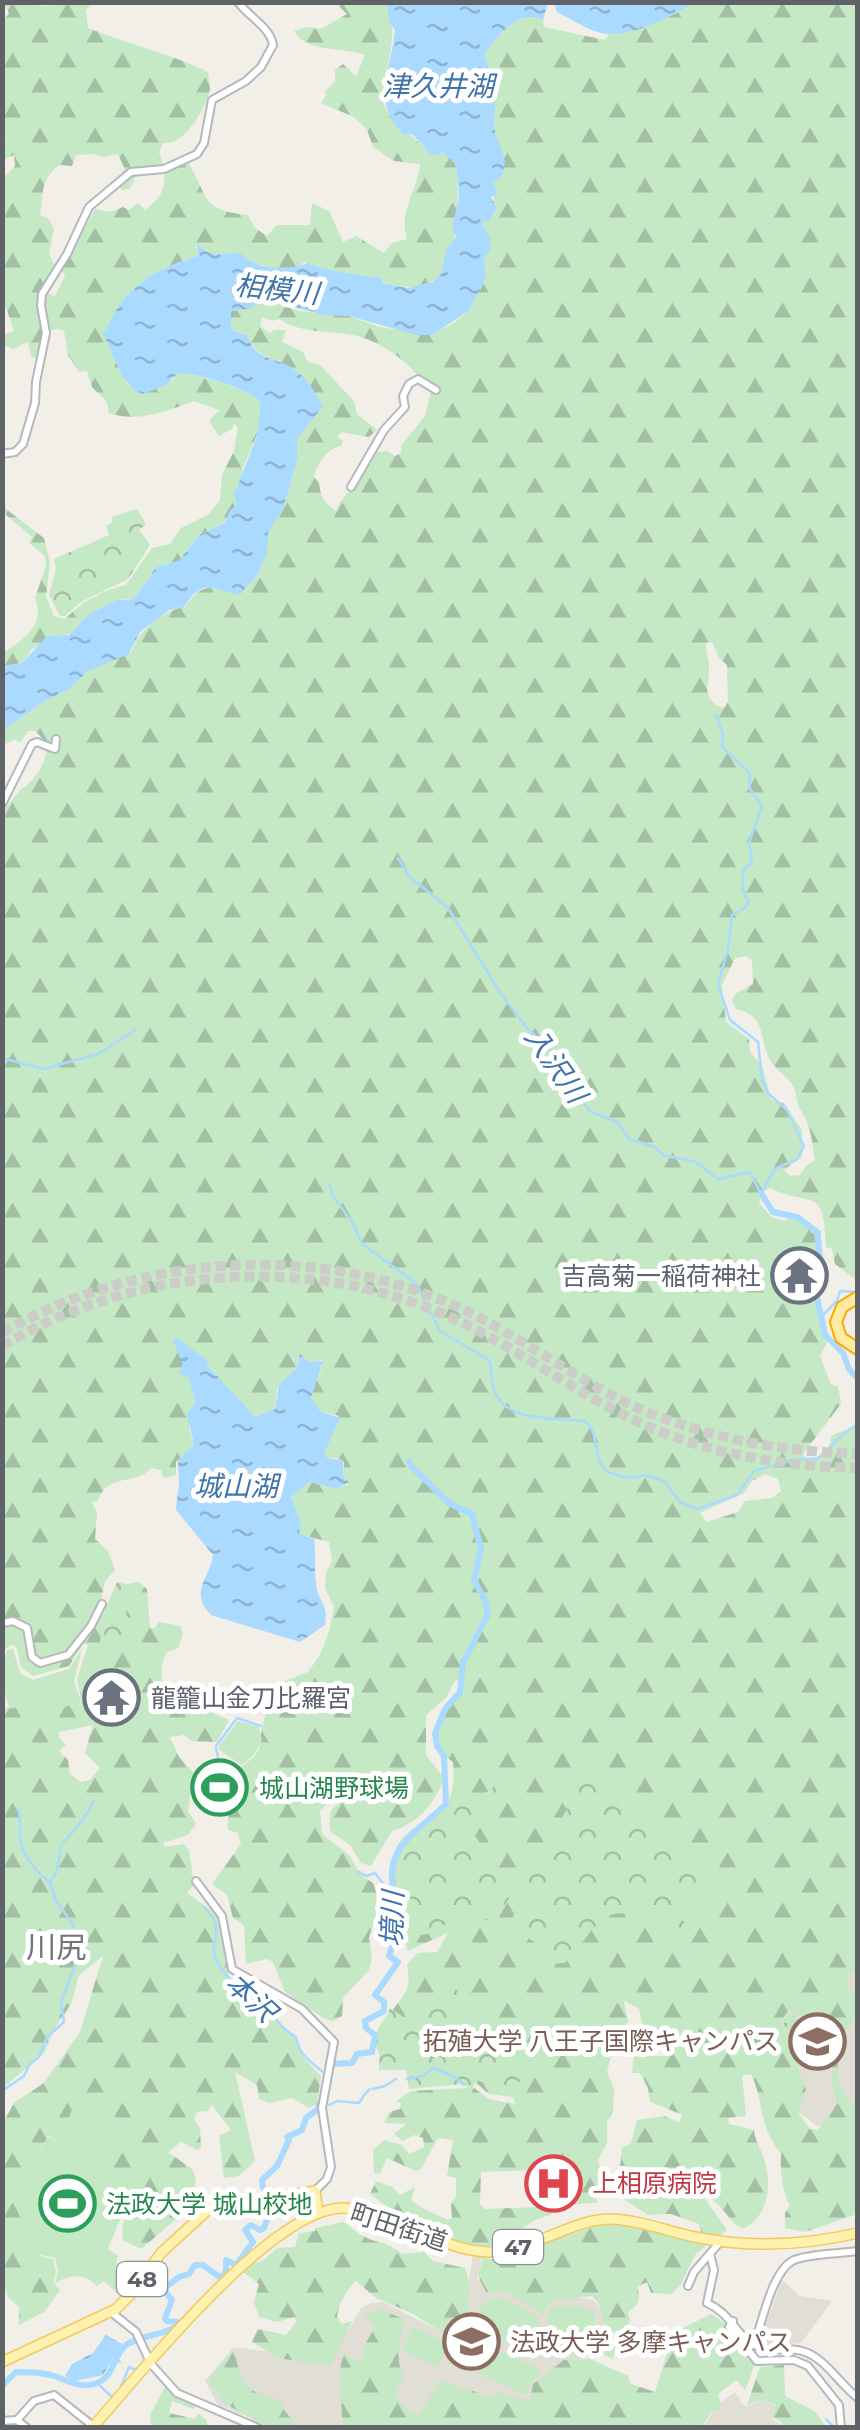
<svg xmlns="http://www.w3.org/2000/svg" width="860" height="2430" viewBox="0 0 860 2430" font-family="Montserrat,'Noto Sans JP',sans-serif">
  <style>
    .education { fill: #e1ded6 }
    .grass { fill: url(#grass-dots) }
    .forest { fill: url(#forest-firs); fill-rule: evenodd }
    .park { fill: url(#park-crowns) }
    .garden { fill: #c5e8c5 }
    .water { fill: url(#water-ripples) }
    .lines { fill: none; stroke-linecap: round; stroke-linejoin: round }
    .stream { stroke: #aadaff; stroke-width: 2.5 }
    .river { stroke: #aadaff; stroke-width: 6 }
    .motorway-tunnel { stroke: #ccccc8; stroke-width: 10; stroke-dasharray: 10 5; stroke-linecap: butt }
    .tertiary-casing { stroke: #b5b8bc; stroke-width: 10 }
    .secondary-casing { stroke: #b6babf; stroke-width: 10 }
    .primary-casing { stroke: #f2c960; stroke-width: 12 }
    .trunk-casing { stroke: #f9ab00; stroke-width: 14 }
    .tertiary { stroke: #fff; stroke-width: 6 }
    .secondary { stroke: #fff; stroke-width: 6 }
    .primary { stroke: #fff2af; stroke-width: 9 }
    .trunk { stroke: #feeaa1; stroke-width: 10 }
    .labels { text-anchor: middle; dominant-baseline: central; stroke-width: 10; stroke-linejoin: round; paint-order: stroke }
    .shield { fill: #fff; stroke: #8f9295; stroke-width: 2.5 }
    .shield-label { font-size: 22px; font-weight: bold; fill: #5f6368 }
    .worship-label { font-size: 25px; fill: #5b616d; stroke: #fff; text-anchor: end }
    .leisure-label { font-size: 25px; fill: #27864d; stroke: #fff; text-anchor: start }
    .education-label { font-size: 25px; fill: #785e54; stroke: #fff; text-anchor: end }
    .health-label { font-size: 25px; fill: #be3a42; stroke: #fff; text-anchor: start }
    .street-label { font-size: 25px; fill: #5f6368; stroke: #fff }
    .water-label { font-size: 28px; font-style: italic; fill: #4174aa; stroke: #fff }
    .quarter-label { font-size: 30px; fill: #70757a; stroke: #fff }
  </style>
  <defs>
    <pattern id="grass-dots" width="8" height="8" patternUnits="userSpaceOnUse" patternTransform="scale(2.5)"><rect width="8" height="8" fill="#c5e8c5"/><path d="M2 2h.1M6 6h.1" fill="none" stroke="#a3c0a4" stroke-width="1.8" stroke-linecap="round"/></pattern>
    <pattern id="forest-firs" width="22" height="20" patternUnits="userSpaceOnUse" patternTransform="scale(2.5)"><rect width="22" height="20" fill="#c5e8c5"/><path d="M5 1l3.5 6h-7zM16 11l3.5 6h-7z" fill="#a3c0a4"/></pattern>
    <pattern id="park-crowns" width="20" height="18" patternUnits="userSpaceOnUse" patternTransform="scale(2.5)"><rect width="20" height="18" fill="#c5e8c5"/><path d="M2 6a3 3 0 1 1 6 0M12 15a3 3 0 1 1 6 0" fill="none" stroke="#a3c0a4"/></pattern>
    <pattern id="water-ripples" width="26" height="14" patternUnits="userSpaceOnUse" patternTransform="scale(2.5)"><rect width="26" height="14" fill="#aadaff"/><path d="M2 4q2-2 4 0t4 0M15 11q2-2 4 0t4 0" fill="none" stroke="#8eb4d2"/></pattern>
  </defs>
  <rect width="100%" height="100%" fill="#f1efe8"/>
  <g class="education">
    <polygon points="857,1945 857,2125 849,2121 817,2126 792,2107 776,2017 832,1983"/>
    <polygon points="473,2255 482,2257 477,2280 593,2300 608,2318 597,2355 562,2364 526,2415 440,2428 249,2427 253,2419 218,2405 205,2381 234,2347 331,2360 361,2308 372,2303 384,2302 449,2336 469,2280"/>
    <polygon points="782,2280 800,2296 832,2301 801,2343 764,2346 759,2343"/>
    <polygon points="735,2392 743,2405 749,2406 759,2400 776,2406 772,2419 783,2427 704,2427 713,2411 719,2410 721,2402"/>
  </g>
  <polygon class="grass" points="788,2013 820,2031 838,2037 831,2050 816,2041 807,2053 796,2060 783,2021"/>
  <g class="forest">
    <path d="M3 3 49 6 52 3H91L86 11 88 28C128 44 169 53 208 72 208 74 210 86 210 89 206 109 184 146 163 143L159 152 163 165 187 161C210 196 198 210 248 215L255 228 267 236 277 225H310L312 203 329 211 343 242 356 236 384 253 392 243 407 239C398 212 418 190 420 164L394 161 373 147 367 130 354 117 321 103 327 94 324 92 335 82V70L343 64 356 76 365 55C342 46 308 54 294 31L307 27 321 29 347 14 335 3H387C404 40 374 89 386 109 397 126 418 139 430 154L443 152 454 159C461 183 456 219 454 242L446 250 441 274C424 290 403 289 382 282L380 277C361 276 322 270 304 262L298 268 280 270 229 256 218 257 196 245 198 256C150 271 117 289 106 341L128 384 133 388 173 380 177 374C194 372 252 390 261 403V425L243 468 237 504 228 520 199 535 179 561 156 567 134 599H121L89 615 75 631 32 649 22 663 3 666V653C23 640 46 626 35 598L46 566 45 556 29 543 32 537 5 514 3 493 6 509 44 538 50 562 46 597 54 616 65 619C82 602 102 590 126 585L152 548 170 544 181 528 209 514 220 500 222 475 234 451 238 427 234 424 232 429 219 436 209 421 219 410 194 401C168 411 137 423 109 413L107 402 92 387 87 371 79 372 68 355 64 331 59 329 45 331 40 360 31 356 28 342 13 349 6 346 3 351V335L14 331 3 299V178L15 166 14 155 3 160V144L6 139 2 132V61L5 53 3 21 9 13ZM92 154 103 157 118 154 125 170 122 171 123 180 117 184 122 190 130 189 140 167 159 166 164 171C166 190 160 199 145 210L138 203 129 210 123 207 110 212 95 209 72 252 60 267 65 276 55 296 44 292 55 266 49 254 54 229 48 218 40 215C45 192 38 183 59 165L72 166 76 155Z"/>
    <path d="M694 3H857L858 1262 854 1264 857 1267V1281L835 1264 832 1249 826 1247C824 1183 813 1209 770 1188L763 1192 759 1203 772 1217 783 1221 797 1214 812 1233 821 1230 822 1258 814 1295 823 1311 829 1339 820 1356 831 1385 838 1386 841 1404 803 1454 807 1462C821 1459 831 1451 831 1436L857 1425 858 1972 848 1973 847 1991H857C857 2008 857 2026 839 2034L788 2011 781 2021 806 2089 798 2112 810 2129 818 2130 837 2104C830 2081 830 2062 841 2041L845 2040C833 2067 835 2088 857 2108V2214L805 2232 785 2228V2213L790 2205C782 2193 780 2168 781 2154 756 2121 766 2106 751 2074L742 2076 746 2116 728 2118 729 2124 754 2130C755 2142 762 2150 765 2162 772 2186 768 2217 743 2229 726 2221 723 2201 703 2196L727 2230 717 2238 702 2235 699 2224 671 2214 648 2215 617 2195 622 2148 631 2143 637 2120 664 2116 679 2122 683 2115 650 2102 648 2088 640 2073H632L634 2056H667L671 2051 668 2043 634 2048V2039L644 2033 639 2009 624 2001 628 2021 612 2052 607 2072 614 2089 613 2111 607 2122V2143L598 2160 603 2181 596 2189 597 2203 575 2204 558 2167 546 2174 555 2202 551 2215C528 2219 516 2236 496 2244 463 2257 396 2214 370 2194L376 2181 392 2187 400 2195 415 2187 411 2200C422 2209 434 2213 448 2220L452 2218 451 2204 456 2196V2178L447 2176 453 2140 438 2138 421 2169 416 2171 387 2158 380 2174 374 2173 373 2150 384 2140 402 2145 409 2154 424 2147 423 2138 414 2135 403 2141 394 2134 406 2124 384 2123 389 2112 400 2109 401 2103 396 2101 411 2091 467 2088 469 2084 489 2099 516 2104 512 2097 489 2094 468 2076 381 2056C361 2029 400 2010 407 1988 410 1980 408 1971 407 1964L418 1953 437 1952 448 1933 407 1951V1946L397 1938C399 1910 383 1883 394 1854 409 1810 460 1832 453 1762L434 1748V1735L462 1685 460 1680 455 1681 446 1698 426 1715V1755L444 1778C434 1804 419 1823 392 1831L371 1866 361 1863 350 1845 331 1832C328 1817 328 1808 343 1801L345 1793H337L320 1811 322 1834 350 1856 360 1874 373 1883 376 1892V1914L369 1938 372 1957 369 1970 343 1998 342 2016 333 2021 323 2018 285 1992 273 1962 267 1959 246 1964 244 1925 233 1918 227 1895 212 1884 241 1844 238 1833 228 1830C225 1819 237 1786 238 1769 269 1748 256 1747 264 1720 267 1708 270 1698 272 1686L308 1672 320 1655 329 1632 334 1607 325 1588 326 1573 332 1561 329 1542 299 1534 291 1497 309 1482 337 1489 349 1484 343 1477 344 1462 338 1458H327L324 1453 339 1416 320 1411 312 1401C310 1385 324 1373 322 1360L309 1362 299 1355 295 1370 277 1389 275 1409 255 1417C226 1393 208 1356 174 1338L183 1364 180 1373 189 1377 195 1403 189 1429 194 1445 176 1462V1475L163 1478 161 1470 151 1468C134 1487 108 1471 97 1502L91 1501 97 1512 95 1539 108 1551 115 1570 105 1581 98 1615 125 1616 130 1583 139 1582 147 1589 150 1628H155L159 1622 181 1626 183 1635 178 1648 167 1652 162 1664V1681L203 1709 229 1720 217 1742 192 1741 184 1735 170 1737 179 1757 194 1773 188 1811 196 1824 188 1835 163 1843 165 1847 184 1844 189 1851 194 1885 187 1893 217 1914 230 1981 250 1989 262 2011 298 2040 304 2058 321 2076 317 2104 309 2108 292 2098 269 2103 259 2099 257 2085 235 2072 255 2161 239 2176 224 2178 219 2136 231 2130 212 2105 208 2111 197 2112 194 2119 200 2128 201 2148 197 2150 181 2142 168 2152 192 2169 196 2179 192 2206 141 2249 123 2240 122 2228 126 2214 118 2201 86 2116 72 2112 57 2142 48 2136 31 2169 36 2180 20 2207 40 2256 53 2259 56 2271 54 2283 60 2290 44 2312 19 2325V2307L8 2297 3 2284V2123L14 2103 44 2083 80 2032 103 1956 79 1975 71 2004 55 2028 44 2053 3 2088V1708L23 1706 47 1716 67 1706 82 1704 77 1679 88 1645 84 1643 69 1666 33 1676 21 1667 16 1646 11 1645 3 1651 2 812 22 788C32 785 50 758 46 745 45 740 38 734 35 731H28L20 743 15 739 3 745V730L46 700 68 690 88 671 132 652C136 632 165 609 185 607 203 579 213 588 244 592L263 564 268 533 284 507 298 456 297 438 322 406C315 394 302 373 290 367 269 356 258 358 245 334L231 330V311L248 309 260 302H273L299 311 349 316 380 327 430 335 454 323 469 311 486 278 484 259 491 243 482 223 490 220 497 208C487 189 500 169 499 147 499 138 494 133 494 125 495 98 493 82 484 56 494 38 520 7 543 20L544 27 605 40 608 35C638 30 669 19 694 3ZM262 317 272 321 279 319C305 336 338 329 364 338 392 348 414 368 431 392L425 416 401 446V453L395 456 387 451 374 452C369 462 363 474 356 484 348 494 341 498 336 511 325 504 320 496 319 482L314 477C316 465 327 448 341 446L343 441 337 437 341 432 369 437 377 430 357 414 354 401 320 365 308 362 303 352 282 342 286 330H275L269 333 260 326ZM712 642 719 658 727 665 728 702 724 708C699 700 710 684 709 668 709 659 706 652 706 643ZM746 956 752 960 753 984 735 994 732 1001 736 1009C766 1016 759 1035 768 1056 773 1069 787 1075 793 1086 797 1093 796 1102 800 1109 812 1129 811 1137 815 1160L806 1166 800 1175 790 1176 784 1170 802 1157V1130L784 1103 771 1100 762 1065 750 1052 749 1039 726 1022 722 985 735 958ZM765 1474 778 1479 781 1491 772 1498 745 1501 738 1512 707 1522 700 1513 744 1493 752 1481ZM93 1725 85 1753 100 1768 90 1780 81 1782 70 1774 68 1760 59 1751 66 1745 59 1737V1732ZM533 2170 539 2207 485 2209 480 2204 481 2172Z"/>
    <path d="M343 2222C351 2225 355 2233 363 2236 380 2245 383 2239 402 2254L424 2252 433 2261 465 2268C473 2287 470 2320 458 2337H449L413 2314 376 2298 356 2281C346 2291 339 2303 337 2317L342 2324 352 2321 331 2366 278 2358 252 2342 257 2329 286 2335 296 2322 295 2317 277 2322 259 2317 254 2302 259 2284 242 2271 250 2264 263 2261 277 2248 295 2247 299 2233 315 2231 316 2228Z"/>
    <path d="M616 2222 708 2244 695 2255 681 2284 672 2294 651 2293 647 2282 637 2287C642 2299 638 2305 628 2312L630 2320 626 2330 617 2331 613 2337 616 2345 613 2359 600 2352 596 2344C604 2328 606 2310 592 2296L551 2301 543 2314 506 2292H486L478 2276 483 2257 494 2260 605 2223Z"/>
    <path d="M378 2309 405 2319C400 2338 394 2360 404 2377L395 2395 404 2406 419 2415 440 2380 491 2397 500 2391 511 2398 530 2400 533 2384 564 2360 590 2359 628 2376 631 2384 655 2392 673 2333 711 2314 726 2324 755 2364 745 2390 736 2380 718 2394 721 2404 719 2410 712 2411 704 2424 697 2427H342C344 2402 333 2378 345 2353L357 2362 364 2357 363 2348 376 2325 363 2318Z"/>
    <path d="M234 2349C238 2366 240 2387 258 2393 267 2397 274 2396 282 2402L284 2410 298 2427 264 2425 224 2403 208 2381Z"/>
    <polygon points="784,2365 785,2396 816,2412 826,2427 784,2427 779,2420 772,2418 776,2405 759,2400 747,2405 760,2367"/>
    <polygon points="165,2387 196,2407 193,2409 172,2401 169,2413 195,2419 198,2413 207,2421 207,2427 151,2427 150,2415"/>
  </g>
  <g class="park">
    <polygon points="137,509 146,524 139,530 150,545 128,579 81,602 65,616 60,616 49,595 56,569 54,559 109,535 106,526 113,522 111,517"/>
    <polygon points="117,1582 130,1585 126,1615 133,1623 134,1635 105,1666 100,1684 94,1684 103,1620 101,1619"/>
    <path d="M579 1762 587 1763 609 1784C611 1810 635 1812 653 1822 667 1830 681 1840 695 1847L696 1860 712 1892 698 1906 685 1912 683 1920 686 1927C681 1927 675 1928 670 1927 650 1921 623 1904 601 1920 593 1927 576 1952 565 1963L544 1964 541 1960 552 1954 519 1932 513 1924V1916L526 1896 528 1883 523 1879 498 1914 484 1921 485 1914 511 1878 552 1838 555 1828 566 1811Z"/>
    <polygon points="495,1784 498,1791 482,1812 462,1826 476,1837 500,1873 484,1912 454,1926 444,1925 433,1933 403,1938 393,1874 398,1851 428,1821 454,1802 461,1789 468,1787 472,1796 491,1791"/>
    <polygon points="444,1986 478,1997 494,1992 480,2010 469,2016 467,2023 498,2026 527,2041 520,2081 509,2093 477,2080 472,2089 462,2084 409,2089 406,2070 379,2070 380,2033 390,2008 404,2017 419,2019 439,1988"/>
  </g>
  <g class="garden">
    <path d="M13 1649 20 1673 33 1680 69 1669 82 1649 74 1682 82 1704 67 1706 47 1716 39 1712 33 1714 23 1706 10 1709C3 1691 0 1668 7 1650Z"/>
    <polygon points="238,1721 258,1726 262,1740 254,1755 242,1765 219,1750 219,1746"/>
    <polygon points="220,1772 231,1773 236,1777 236,1794 229,1811 215,1815 204,1807 203,1782 206,1776"/>
    <path d="M72 2110 87 2113 102 2112 126 2122 110 2166 120 2219 108 2249 118 2256 116 2261 118 2267 139 2277 123 2298 104 2281 97 2286C83 2272 71 2275 55 2283L58 2271 55 2258 37 2254 16 2208 20 2190 48 2137 57 2142Z"/>
    <path d="M496 2297C516 2304 546 2312 542 2337L528 2352 476 2326 480 2305Z"/>
    <path d="M552 2306H581L593 2312 598 2333C592 2352 576 2359 557 2352L546 2317Z"/>
    <polygon points="413,2327 449,2344 438,2367 402,2350"/>
    <polygon points="489,2346 539,2369 526,2395 476,2373"/>
  </g>
  <g class="water">
    <path d="M554 2H694V3C672 16 636 35 610 34 592 34 572 19 557 12Z"/>
    <path d="M387 3H548L543 20C519 7 495 38 484 56L496 87 494 128 505 161 502 176 493 182 498 193 491 197 497 208 490 220 482 223 490 238 491 247 484 259 486 278 469 311 432 335H416L349 316 324 315 273 302H260L248 309 231 311V330L247 335C255 360 273 357 292 368 308 378 314 391 323 406L297 439 298 456 284 507 268 533 267 553 258 574 240 595C211 589 203 577 184 607L169 610 140 632 129 654 88 671 68 690 46 700 3 730V666L22 663 47 636 69 635 88 615 117 600 134 599 156 567 179 561 199 535 226 522 229 512 237 504 234 495 257 436 261 403C251 389 195 372 177 374L166 385 143 394 135 391 122 376 103 333C111 324 114 311 123 300 145 275 165 266 198 256L197 244C213 259 221 253 240 253 258 271 287 271 308 263 318 269 367 277 380 277L383 283 407 288 432 282 441 274 446 250 456 237 452 228 459 196 456 165 443 152 436 156 430 154 412 134 404 135C369 100 391 72 395 30L389 21Z"/>
    <path d="M177 1338 206 1359 207 1365 255 1417 275 1409 279 1385 295 1370 300 1354 309 1362 323 1361 311 1398 320 1411 340 1418 324 1453 327 1458 343 1460V1477L349 1482 337 1489 309 1482 291 1497 301 1524 299 1533 314 1539C316 1554 314 1569 316 1583 317 1601 329 1603 325 1625L300 1642 211 1615C188 1590 210 1580 213 1555L176 1510C176 1502 179 1491 179 1483 178 1458 174 1463 194 1445L187 1414 195 1403 189 1378 179 1373 183 1364 173 1341Z"/>
    <polygon points="106,2335 122,2344 103,2375 75,2381 65,2376 72,2364 93,2353"/>
  </g>
  <g class="lines">
    <g class="stream">
      <path d="M715 714 723 734 722 747 749 772 750 789 762 806 749 843 752 863 744 869C742 883 740 890 749 901L745 908 732 915 728 949 718 984 730 1020 758 1042 762 1079 769 1094 787 1110 804 1146 797 1159 775 1169 761 1193"/>
      <polyline points="398,858 409,876 448,908 501,994 528,1029 558,1058 589,1111 617,1122 629,1139 655,1147 663,1155 696,1162 718,1179 750,1172 760,1192"/>
      <polyline points="2,1058 43,1069 98,1054 135,1030"/>
      <path d="M330 1185 333 1196 354 1225 362 1244 416 1283 440 1331 489 1360C493 1370 490 1382 495 1392 508 1424 559 1417 585 1421 601 1434 591 1457 607 1472L629 1478 645 1475 664 1481 680 1502 697 1509 737 1495 754 1471C774 1465 796 1457 817 1459 833 1447 840 1433 858 1424"/>
      <polyline points="822,1316 837,1301 840,1291 856,1292"/>
      <polyline points="215,1766 218,1759 216,1746 237,1718 261,1726"/>
      <path d="M18 1809C21 1821 19 1831 21 1842 23 1857 38 1873 49 1882"/>
      <path d="M63 1843C75 1830 86 1817 94 1801"/>
      <polyline points="358,1872 367,1876 375,1873 387,1889"/>
      <path d="M204 1908C228 1928 208 1941 216 1960 227 1981 248 1995 266 2010 278 2019 281 2029 296 2037 298 2055 313 2063 325 2074"/>
      <polyline points="407,2079 423,2076 433,2068 455,2077 464,2085"/>
      <polyline points="373,2089 385,2086 396,2079"/>
      <polyline points="2,2091 24,2076 29,2065 39,2057 47,2037 64,2022 61,2002 78,1957 72,1937 73,1924 56,1901 50,1883 57,1871 61,1847"/>
      <polyline points="364,2095 370,2089"/>
      <polyline points="329,2105 337,2101 359,2103 363,2097"/>
      <polyline points="283,2205 314,2207"/>
      <polyline points="115,2359 120,2362"/>
      <polyline points="96,2382 112,2397"/>
      <polyline points="120,2389 129,2367 136,2370"/>
      <polyline points="826,2419 835,2428"/>
    </g>
    <g class="river">
      <polyline points="761,1193 773,1212 797,1217 817,1232 820,1257 816,1293 825,1335 843,1353 849,1369 858,1379"/>
      <path d="M328 2064 352 2063 357 2054 372 2052 375 2035 366 2028 365 2021 384 2011V2002L375 1995 398 1962 389 1956 396 1934 387 1889 393 1885C385 1845 423 1828 446 1804L444 1756 437 1746 435 1733 445 1709 460 1692 463 1663 488 1614 485 1600 474 1580 481 1549 472 1514 450 1504 411 1466 409 1461"/>
      <path d="M2 2386 16 2372C28 2372 42 2372 54 2376 70 2381 87 2393 105 2378 114 2370 115 2354 126 2345 141 2335 162 2336 177 2326V2322L167 2321 165 2318 172 2300 166 2293V2287L179 2277 189 2274 195 2265H203L221 2278 226 2272V2260L236 2265 253 2242 245 2230 251 2225 260 2230 264 2228 272 2208 284 2204 263 2188 262 2180 277 2166 289 2140 287 2137 302 2130 306 2118 317 2110 321 2101"/>
    </g>
    <g class="motorway-tunnel">
      <path d="M2 1332C143 1254 316 1240 464 1310 516 1335 564 1370 615 1397 692 1436 772 1451 858 1454"/>
      <path d="M2 1346C141 1264 317 1252 463 1323 518 1350 567 1386 622 1414 695 1452 776 1466 858 1468"/>
    </g>
    <defs>
      <g id="tertiary">
        <path d="M2 454 15 452 23 444 35 403 36 382 46 333 41 306 42 294 67 254 89 207 131 172 164 169 197 154 204 143 212 100 246 81 261 67 273 45C270 27 249 17 238 2"/>
        <polyline points="2,1623 13,1621 27,1628 32,1657 40,1663 68,1655 91,1626 102,1604"/>
        <polyline points="196,1881 222,1916 232,1969 302,2009 334,2042 322,2108 331,2167 327,2179 315,2191"/>
        <path d="M710 2254 714 2270 707 2303C732 2314 734 2334 755 2345 771 2354 786 2346 802 2351 825 2357 839 2384 858 2398"/>
        <polyline points="688,2286 694,2272 720,2242"/>
        <polyline points="111,2312 136,2332 151,2364 177,2393 258,2428"/>
        <polyline points="733,2321 729,2327 757,2361 794,2360 808,2366 839,2405 841,2428"/>
        <path d="M754 2345C762 2323 772 2270 794 2260 812 2253 838 2254 858 2251"/>
        <polyline points="17,2420 34,2401 54,2395 93,2426"/>
        <polyline points="2,2421 17,2420 27,2428"/>
      </g>
      <g id="secondary">
        <polyline points="351,487 384,430 405,407 403,396 409,384 418,379 436,390"/>
        <polyline points="2,804 32,744 37,742 55,749 56,739"/>
      </g>
      <g id="primary">
        <polyline points="2,2362 116,2309 131,2294 161,2253 210,2208 230,2202 276,2199 315,2191 318,2213"/>
        <path d="M92 2428C139 2375 273 2206 344 2208 394 2209 438 2251 488 2252 529 2253 573 2218 612 2219 641 2220 672 2233 700 2238 753 2248 806 2245 858 2233"/>
      </g>
      <polyline id="trunk" points="858,1297 842,1307 836,1322 841,1338 858,1349"/>
    </defs>
    <use href="#tertiary" class="tertiary-casing"/>
    <use href="#secondary" class="secondary-casing"/>
    <use href="#primary" class="primary-casing"/>
    <use href="#trunk" class="trunk-casing"/>
    <use href="#tertiary" class="tertiary"/>
    <use href="#secondary" class="secondary"/>
    <use href="#primary" class="primary"/>
    <use href="#trunk" class="trunk"/>
  </g>
  <defs>
    <symbol id="temple-ring" viewBox="-11 -11 22 22"><circle r="9.5" fill="#fff" stroke="#6b7280" stroke-width="1.5"/><path d="M0-6L5-2H3V0L6.5 2.5H4V6H1.5V3h-3V6H-4V2.5H-6.5L-3 0V-2H-5Z" fill="#6b7280"/></symbol>
    <symbol id="stadium-ring" viewBox="-11 -11 22 22"><circle r="9.5" fill="#fff" stroke="#2e9e5b" stroke-width="1.5"/><path d="M0-5a6.5 5 0 1 0 0 10a6.5 5 0 1 0 0-10ZM-3.5-1.8h7v3.6h-7Z" fill="#2e9e5b"/></symbol>
    <symbol id="university-ring" viewBox="-11 -11 22 22"><circle r="9.5" fill="#fff" stroke="#8d6e63" stroke-width="1.5"/><path d="M0-5L7-2L0 1L-7-2ZM-4 1L0 2.5L4 1V4Q0 6-4 4Z" fill="#8d6e63"/></symbol>
    <symbol id="hospital-ring" viewBox="-11 -11 22 22"><circle r="9.5" fill="#fff" stroke="#e0444e" stroke-width="1.5"/><path d="M-5-5h3v3.5h4V-5h3V5h-3V1.5h-4V5h-3Z" fill="#e0444e"/></symbol>
  </defs>
  <g fill-rule="evenodd">
    <use href="#temple-ring" x="768" y="1244" width="63" height="63"/>
    <use href="#temple-ring" x="80" y="1666" width="63" height="63"/>
    <use href="#stadium-ring" x="188" y="1756" width="63" height="63"/>
    <use href="#university-ring" x="786" y="2010" width="63" height="63"/>
    <use href="#hospital-ring" x="522" y="2152" width="63" height="63"/>
    <use href="#stadium-ring" x="36" y="2172" width="63" height="63"/>
    <use href="#university-ring" x="440" y="2310" width="63" height="63"/>
  </g>
  <g class="labels">
    <g class="shield">
      <rect x="493" y="2230" width="50" height="34" rx="8"/>
      <rect x="117" y="2262" width="50" height="34" rx="8"/>
    </g>
    <g class="shield-label">
      <text x="518" y="2247">47</text>
      <text x="142" y="2279">48</text>
    </g>
    <g class="worship-label">
      <text x="761" y="1276">吉高菊一稲荷神社</text>
      <text x="151" y="1698" text-anchor="start">龍籠山金刀比羅宮</text>
    </g>
    <g class="leisure-label">
      <text x="259" y="1788">城山湖野球場</text>
      <text x="106" y="2204">法政大学 城山校地</text>
    </g>
    <g class="education-label">
      <text x="779" y="2041">拓殖大学 八王子国際キャンパス</text>
      <text x="510" y="2342" text-anchor="start">法政大学 多摩キャンパス</text>
    </g>
    <g class="health-label">
      <text x="592" y="2183">上相原病院</text>
    </g>
    <g class="street-label">
      <text transform="translate(399 2227) rotate(18)">町田街道</text>
    </g>
    <g class="water-label">
      <text x="438" y="86">津久井湖</text>
      <text transform="translate(277 289) rotate(6)">相模川</text>
      <text transform="translate(556 1065) rotate(55)">入沢川</text>
      <text x="236" y="1486">城山湖</text>
      <text transform="translate(392 1919) rotate(-88)">境川</text>
      <text transform="translate(251 1997) rotate(43)">本沢</text>
    </g>
    <g class="quarter-label">
      <text x="56" y="1947">川尻</text>
    </g>
  </g>
  <rect width="860" height="2430" fill="none" stroke="#5f6368" stroke-width="10"/>
</svg>
